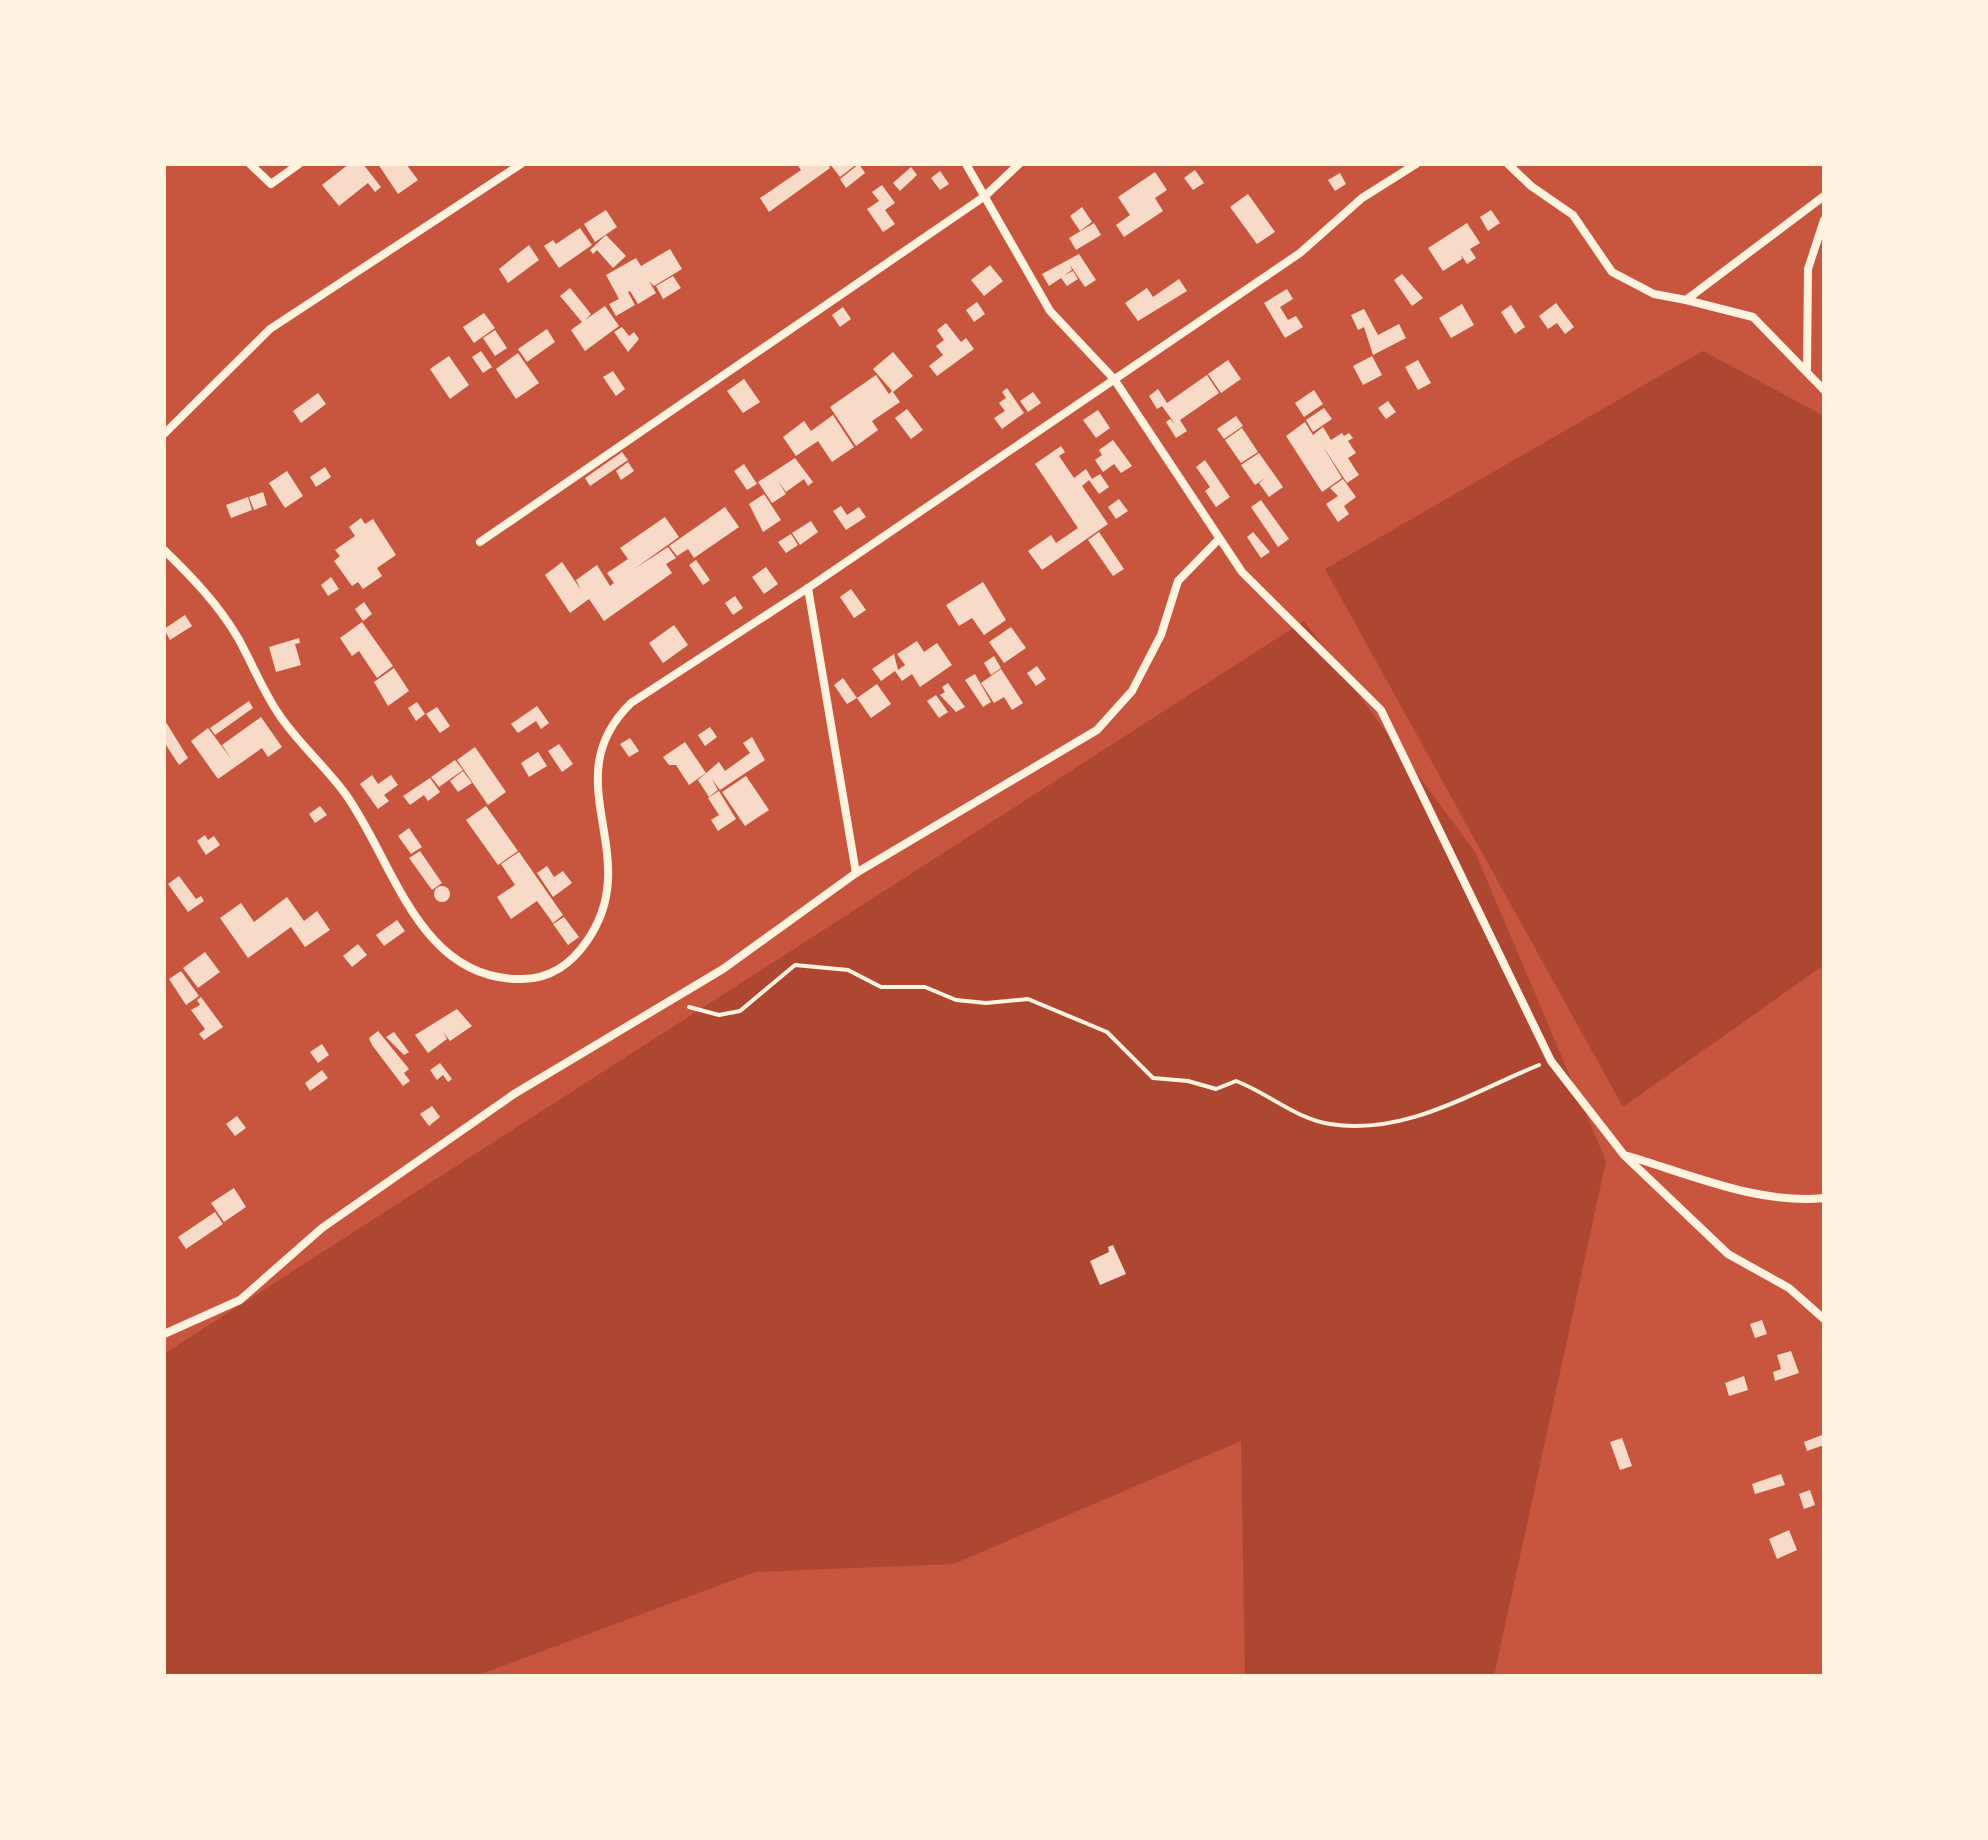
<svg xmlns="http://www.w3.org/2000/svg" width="1988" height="1840" viewBox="0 0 1988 1840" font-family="'Source Sans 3',sans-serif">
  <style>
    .green { fill: #ae4732 }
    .building { fill: #f7dbc8 }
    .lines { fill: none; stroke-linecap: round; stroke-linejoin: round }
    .path { stroke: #fff3e0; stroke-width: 4 }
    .minor { stroke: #fff3e0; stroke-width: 8 }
  </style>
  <rect width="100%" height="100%" fill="#c8553d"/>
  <g class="green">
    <polygon points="1703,351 1824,416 1824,965 1623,1107 1325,569"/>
    <polygon points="1304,621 1475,852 1606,1161 1494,1676 1245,1676 1241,1441 954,1564 755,1572 476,1676 164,1676 164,1354"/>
  </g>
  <g class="building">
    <polygon points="349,164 363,164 381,187 375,192 368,183 339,206 322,185"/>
    <polygon points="378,164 406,164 418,180 398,194"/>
    <polygon points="797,164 828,164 830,168 769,212 760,198 801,170"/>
    <polygon points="830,164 857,164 840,177"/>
    <polygon points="859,164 865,173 846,188 840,179"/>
    <polygon points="911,167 917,175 900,191 893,183"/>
    <polygon points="1195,170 1204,183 1193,190 1184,178"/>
    <polygon points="940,171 949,184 940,190 931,178"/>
    <polygon points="1155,172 1167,190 1155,198 1163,211 1124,237 1116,225 1130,215 1118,197"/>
    <polygon points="1340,173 1346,184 1335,191 1328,180"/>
    <polygon points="882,185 895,203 885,210 895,224 883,232 867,209 879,201 872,192"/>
    <polygon points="1248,194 1275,232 1257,244 1230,207"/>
    <polygon points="1082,207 1092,222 1080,231 1070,216"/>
    <polygon points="606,210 617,227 595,242 584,224"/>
    <polygon points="1491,210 1500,223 1488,231 1480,217"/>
    <polygon points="1094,223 1101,235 1076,250 1069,238"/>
    <polygon points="1467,223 1480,243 1470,249 1476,258 1467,264 1461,255 1462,259 1443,271 1428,248"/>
    <polygon points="580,228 592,245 559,268 544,246 553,240 556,244"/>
    <polygon points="606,235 626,256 613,268 597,250 593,254 590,250"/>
    <polygon points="529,245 539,260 508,283 499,269"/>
    <polygon points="670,249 682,269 654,286 649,281 656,293 638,304 630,291 628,292 635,305 616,316 609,304 619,299 606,275 636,258 641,266"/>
    <polygon points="1079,254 1096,280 1085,287 1070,265 1072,270 1064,275 1073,271 1078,279 1067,286 1061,278 1049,286 1042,274"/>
    <polygon points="990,265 1003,281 984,296 971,280"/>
    <polygon points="1402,274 1423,298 1412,306 1394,280"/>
    <polygon points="673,276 681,288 663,299 656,286"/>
    <polygon points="1179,279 1187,291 1138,321 1125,303 1147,288 1153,297"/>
    <polygon points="570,288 591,314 585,320 605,306 619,326 585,351 571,330 582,322 560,296"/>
    <polygon points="1287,289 1293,299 1280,307 1288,320 1296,316 1303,327 1285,338 1264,303"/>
    <polygon points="977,302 985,314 974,322 966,310"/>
    <polygon points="1556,303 1574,327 1565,334 1557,323 1548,329 1539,316"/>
    <polygon points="1462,304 1474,325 1451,338 1439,318"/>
    <polygon points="1511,305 1525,327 1515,334 1501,312"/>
    <polygon points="843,307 851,319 840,327 832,315"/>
    <polygon points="1364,309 1378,335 1399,324 1406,338 1373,355 1364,327 1358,330 1351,315"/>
    <polygon points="484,313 495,328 474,343 463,327"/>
    <polygon points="946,323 961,342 966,338 974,349 937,376 929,366 943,355 936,346 944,340 937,330"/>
    <polygon points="622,327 629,336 634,332 639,339 628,352 614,332"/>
    <polygon points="547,329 555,342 527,362 518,349"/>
    <polygon points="495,330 507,348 495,356 483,338"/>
    <polygon points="481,351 492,367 483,373 472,357"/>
    <polygon points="893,352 913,376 893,392 900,402 872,421 878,430 856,446 830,407 876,375 889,394 892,391 873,369"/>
    <polygon points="518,353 539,383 516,399 496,369"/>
    <polygon points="449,356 469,385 450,399 430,369"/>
    <polygon points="1372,356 1382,375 1363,385 1353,366"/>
    <polygon points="1228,360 1241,379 1221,393 1208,374"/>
    <polygon points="1418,360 1431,383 1418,390 1405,367"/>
    <polygon points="613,371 625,389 616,396 603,377"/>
    <polygon points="1207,375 1219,393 1180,420 1187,431 1176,438 1166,422 1170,419 1175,424 1162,406 1157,409 1149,396 1158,389 1167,403"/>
    <polygon points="744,379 760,402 743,413 727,391"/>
    <polygon points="1007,388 1024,413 1002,429 994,418 1005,411 999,403 1006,398 1002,392"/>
    <polygon points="1314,390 1323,404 1304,417 1295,403"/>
    <polygon points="1033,392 1041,403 1028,412 1020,401"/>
    <polygon points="318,393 326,404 301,423 293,411"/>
    <polygon points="1388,401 1396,412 1386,419 1378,408"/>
    <polygon points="1324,408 1332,419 1313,432 1306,420"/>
    <polygon points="907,409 923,430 911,439 895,418"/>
    <polygon points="1098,410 1110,428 1096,438 1083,420"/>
    <polygon points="833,415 854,447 832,462 818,441 796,456 783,437 804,421 811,431"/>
    <polygon points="1236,416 1243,426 1224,439 1217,429"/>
    <polygon points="1305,422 1313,435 1323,427 1331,440 1342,433 1344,436 1349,433 1353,438 1348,441 1356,453 1348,458 1359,475 1347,483 1322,445 1342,478 1322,492 1286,436"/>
    <polygon points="1242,428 1258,452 1241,463 1225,440"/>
    <polygon points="1113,440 1132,466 1121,473 1114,464 1103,472 1095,460 1102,455 1099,450"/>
    <polygon points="1061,446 1065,452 1059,456 1074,478 1086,469 1092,479 1100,474 1109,487 1099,494 1089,480 1082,486 1108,524 1042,570 1028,551 1051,535 1056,543 1078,528 1035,464"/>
    <polygon points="622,452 628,460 590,486 585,478"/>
    <polygon points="1259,453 1283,487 1269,497 1259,483 1266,477 1255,485 1241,465"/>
    <polygon points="795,458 813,482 808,486 804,479 786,492 778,481 786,494 772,503 758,482"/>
    <polygon points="1205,460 1230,497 1216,507 1205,491 1210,487 1196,467"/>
    <polygon points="628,462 634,471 621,480 616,471"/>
    <polygon points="744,464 757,484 747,490 734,471"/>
    <polygon points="325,467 331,477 316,487 310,477"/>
    <polygon points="287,471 303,496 285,508 269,483"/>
    <polygon points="1343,479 1356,497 1344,506 1349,514 1338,522 1326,504 1338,496 1330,488"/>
    <polygon points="263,492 267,505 254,510 249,497"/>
    <polygon points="764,494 781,520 763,532 749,504"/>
    <polygon points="248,497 252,510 231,518 226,505"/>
    <polygon points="1119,499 1128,511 1116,519 1108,507"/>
    <polygon points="1261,500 1289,539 1278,547 1251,507"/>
    <polygon points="841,506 847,515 859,507 866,517 846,530 833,511"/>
    <polygon points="725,507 739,527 694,558 688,549 677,556 669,546"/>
    <polygon points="665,517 679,537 634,569 668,547 676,558 666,564 672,573 604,621 589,599 570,613 545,575 562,562 581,590 576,580 597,565 610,586 614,583 607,573 628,559 620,548"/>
    <polygon points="361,518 365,524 373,519 396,555 377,568 382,576 363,589 358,582 352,586 334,561 340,556 335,550 355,536 349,527"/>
    <polygon points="811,521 818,532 800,545 792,533"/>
    <polygon points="1099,532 1124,569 1113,576 1088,540"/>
    <polygon points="1253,532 1270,552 1261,558 1247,537"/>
    <polygon points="791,534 798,545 786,553 778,542"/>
    <polygon points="696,560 710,580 703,585 689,565"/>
    <polygon points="766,567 778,584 764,594 752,577"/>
    <polygon points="331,577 339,589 328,596 321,585"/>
    <polygon points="983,582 1006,620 984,635 972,618 959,626 946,605"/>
    <polygon points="851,589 866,610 854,618 840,597"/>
    <polygon points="735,596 743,608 733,615 725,603"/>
    <polygon points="364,602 372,614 363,621 355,609"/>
    <polygon points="185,615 192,626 170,640 164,629"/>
    <polygon points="362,622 393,666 377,678 359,651 352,656 340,638"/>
    <polygon points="674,625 688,645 663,663 649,643"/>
    <polygon points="1011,627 1026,648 1004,663 989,642"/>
    <polygon points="299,638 300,643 295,644 301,665 276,672 269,647"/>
    <polygon points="917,641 924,652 937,643 952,665 920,687 912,674 902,681 895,671 881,681 872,669 894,654 898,670 905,665 897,654"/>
    <polygon points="994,656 1001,668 991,675 984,663"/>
    <polygon points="1037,666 1046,679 1036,686 1027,673"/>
    <polygon points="394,668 409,691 388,706 374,682"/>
    <polygon points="1001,669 1023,703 1012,710 1004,697 994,703 981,683"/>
    <polygon points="975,674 991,702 983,707 965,680"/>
    <polygon points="843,678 857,698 847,704 834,685"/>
    <polygon points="948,683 965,707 956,712 940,695 945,692 942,687"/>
    <polygon points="877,684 891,704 871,718 857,698"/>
    <polygon points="936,695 948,712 939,718 927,701"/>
    <polygon points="249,701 253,708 215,735 210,728"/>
    <polygon points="417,702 425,714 416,721 408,708"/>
    <polygon points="537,706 549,723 541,729 536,721 518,733 511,724"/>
    <polygon points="437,707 450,726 440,733 426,714"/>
    <polygon points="261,717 282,747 268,757 262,748 218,779 191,741 208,728 232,760 222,745"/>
    <polygon points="164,719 188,758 179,765 164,742"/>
    <polygon points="710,727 717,737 705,746 698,735"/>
    <polygon points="752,737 765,760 720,790 712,779 718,790 709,797 698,780 719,762 725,771 750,753 743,743"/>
    <polygon points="630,738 639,751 629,757 620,744"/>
    <polygon points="685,742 706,773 689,785 676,765 669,765 663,757"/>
    <polygon points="559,744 573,764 562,772 548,751"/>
    <polygon points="475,747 506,792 488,805 457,760"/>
    <polygon points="538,752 547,766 529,777 521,763"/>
    <polygon points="455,760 463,770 439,787 431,777"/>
    <polygon points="463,771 472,783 458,792 450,781"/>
    <polygon points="372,775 378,784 391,775 398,785 384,795 389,801 378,809 360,784"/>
    <polygon points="746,776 769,810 745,826 722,792"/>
    <polygon points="430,778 440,792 428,801 424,795 410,805 403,796"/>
    <polygon points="719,791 736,819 718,831 711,820 719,815 708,798"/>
    <polygon points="320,806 327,815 315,823 309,814"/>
    <polygon points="486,806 518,851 498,865 466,820"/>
    <polygon points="409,828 422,847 411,854 398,836"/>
    <polygon points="205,835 208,840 214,836 220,845 206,855 197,841"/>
    <polygon points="420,851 442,883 432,890 409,858"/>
    <polygon points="519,852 563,915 553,923 537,901 511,919 497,897 515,885 501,864"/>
    <polygon points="547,866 554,877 563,871 572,883 553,897 537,873"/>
    <polygon points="179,876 196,899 201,896 204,901 188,912 168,884"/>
    <circle cx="442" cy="894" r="8"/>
    <polygon points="287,897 304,921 317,911 330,930 305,947 291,927 248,958 220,918 241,903 254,922"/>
    <polygon points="564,917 579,937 568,945 553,924"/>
    <polygon points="397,920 405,931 384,946 376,935"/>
    <polygon points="358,944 367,955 352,967 343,956"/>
    <polygon points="205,952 220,972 198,988 183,968"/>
    <polygon points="181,971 199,996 186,1005 169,979"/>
    <polygon points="201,997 223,1027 204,1040 199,1034 205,1029 191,1010 200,1005 197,1000"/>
    <polygon points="457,1009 472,1026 450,1041 443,1032 447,1039 428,1053 415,1035"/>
    <polygon points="378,1031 409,1069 404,1073 410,1081 403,1086 372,1045 369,1038"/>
    <polygon points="394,1032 409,1052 404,1055 386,1037"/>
    <polygon points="322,1044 329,1055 318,1063 310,1052"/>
    <polygon points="440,1063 452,1079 448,1082 443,1075 437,1080 430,1070"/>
    <polygon points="322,1070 328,1078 310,1091 305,1083"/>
    <polygon points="432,1106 440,1117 429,1126 420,1114"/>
    <polygon points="237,1116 246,1128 235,1136 226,1124"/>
    <polygon points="234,1188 246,1207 224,1222 211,1203"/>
    <polygon points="215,1212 223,1224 186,1249 178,1237"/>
    <polygon points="1113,1245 1126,1274 1100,1285 1090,1261 1109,1252 1108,1247"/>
    <polygon points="1762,1320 1767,1334 1755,1338 1750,1324"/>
    <polygon points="1791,1351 1799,1373 1775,1381 1773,1372 1781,1369 1777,1355"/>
    <polygon points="1744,1376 1748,1390 1729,1396 1725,1383"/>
    <polygon points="1822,1435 1824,1445 1807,1451 1804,1442"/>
    <polygon points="1622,1438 1632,1466 1620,1470 1610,1442"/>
    <polygon points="1781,1474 1785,1485 1755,1494 1752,1484"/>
    <polygon points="1810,1490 1815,1505 1804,1509 1799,1494"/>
    <polygon points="1789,1530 1797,1550 1777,1559 1769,1539"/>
  </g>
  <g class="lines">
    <path class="path" d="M689 1007 719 1015 740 1011 795 965 848 970 881 987H925L956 1000 986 1003 1028 999 1107 1032 1153 1078 1188 1081 1216 1089 1236 1081C1268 1093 1296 1119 1330 1124 1406 1136 1472 1092 1539 1065"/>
    <g class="minor">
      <polyline points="250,164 271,184 299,164"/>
      <polyline points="966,164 1050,311 1114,379 1242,572 1381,710 1551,1061 1624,1155 1728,1254 1789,1288 1824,1319"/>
      <polyline points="1508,164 1531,186 1573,215 1612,272 1654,294 1686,300"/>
      <polyline points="1824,196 1686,300 1753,317 1824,390"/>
      <polyline points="1807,370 1808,269 1824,220"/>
      <polyline points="164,434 270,329 521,164"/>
      <polyline points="480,542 985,196 1019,164"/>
      <path d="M164 550C192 577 218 604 238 638 252 663 262 689 278 713 297 742 323 764 344 792 393 858 417 981 522 979 550 979 572 963 587 941 647 855 552 780 631 703L808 588 1300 253 1362 198 1416 164"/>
      <polyline points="808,588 856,873"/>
      <path d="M1628 1156C1689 1174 1760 1205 1824 1198"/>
      <polyline points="164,1334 240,1300 322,1228 514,1094 723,969 856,873 1097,730 1132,691 1161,635 1178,581 1219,539"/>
    </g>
  </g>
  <rect width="1988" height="1840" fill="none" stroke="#fff3e0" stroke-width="332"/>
</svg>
